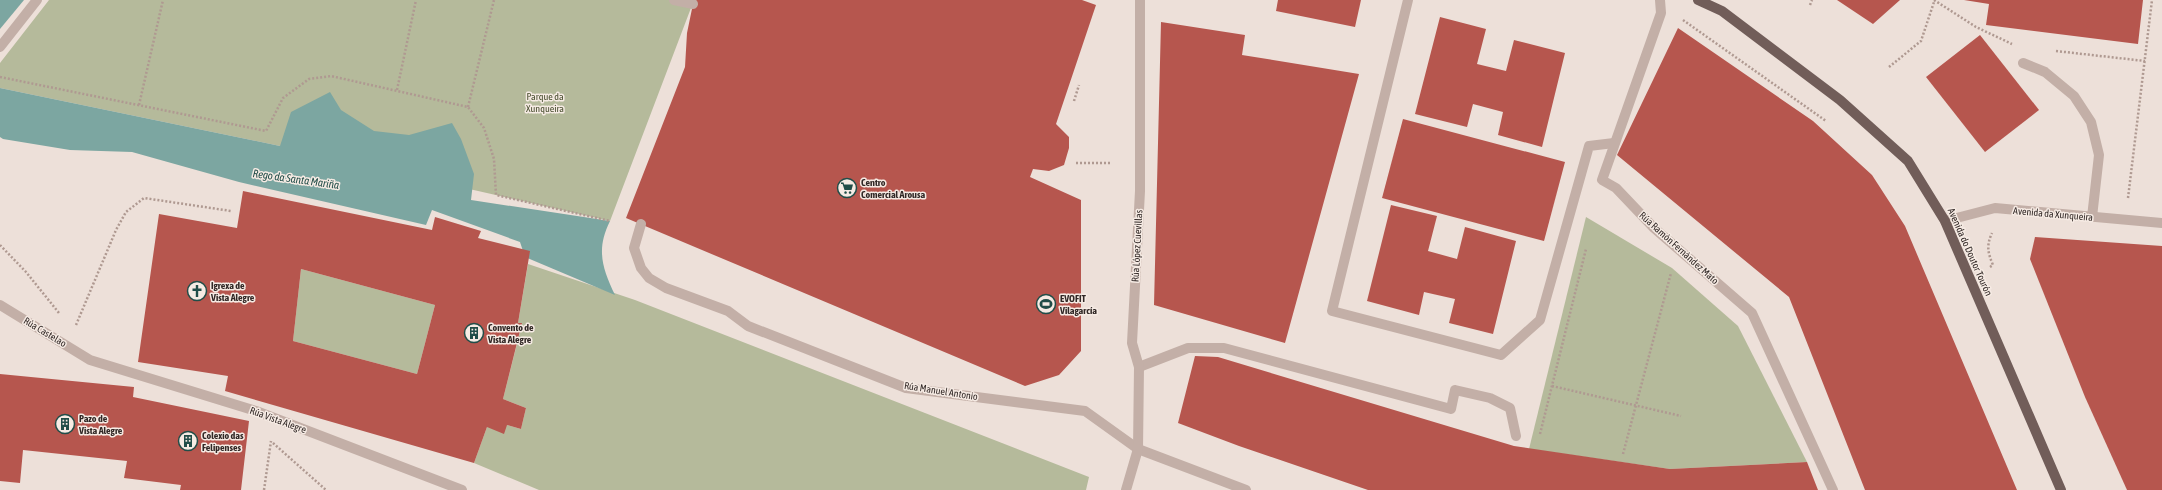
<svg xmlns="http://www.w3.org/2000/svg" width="2162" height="490" viewBox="0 0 2162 490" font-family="'Asap Condensed',sans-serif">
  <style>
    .green { fill: #b5ba9b }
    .water { fill: #7ca6a1 }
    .building { fill: #b6564e; fill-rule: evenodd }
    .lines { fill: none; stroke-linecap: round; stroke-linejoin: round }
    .path { stroke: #af9991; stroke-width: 2.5; stroke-dasharray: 2 2; stroke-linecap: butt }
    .service { stroke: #c3afa7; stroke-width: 10 }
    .pedestrian { stroke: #c3afa7; stroke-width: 10 }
    .minor { stroke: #c3afa7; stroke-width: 10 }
    .primary { stroke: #715d59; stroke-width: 10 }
    .labels { text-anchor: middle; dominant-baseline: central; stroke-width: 3; stroke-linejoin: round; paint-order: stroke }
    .park-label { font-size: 10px; fill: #464c2d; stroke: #f6ebe4 }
    .poi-label { font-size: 10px; font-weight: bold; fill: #312826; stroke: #f6ebe4; text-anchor: start }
    .street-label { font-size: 10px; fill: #312826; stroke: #f6ebe4 }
    .water-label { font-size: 11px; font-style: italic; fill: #214d48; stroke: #f6ebe4 }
  </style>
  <rect width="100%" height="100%" fill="#ede0d9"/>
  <g class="green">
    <polygon points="49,0 694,0 610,221 280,146 0,88 0,63"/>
    <polygon points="1586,217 1672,268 1738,326 1807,462 1670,469 1529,449"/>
    <polygon points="528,264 635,300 1089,477 1086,490 539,490 474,463 487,427 507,425 521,429 526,408 503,399 522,324 518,323"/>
    <polygon points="301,269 435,305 417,374 293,341"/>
  </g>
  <g class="water">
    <polygon points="0,0 24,0 0,29"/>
    <path d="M0 88 280 146 291 112 330 92 341 110 374 131 409 135 452 123 461 139 474 174 471 200 610 221C596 249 602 268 615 295L525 257 520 242 432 210 426 225 239 182 132 152 70 150 3 139 0 137Z"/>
  </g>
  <g class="building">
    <polygon points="695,0 1082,0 1096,5 1056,124 1069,137 1069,148 1064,165 1049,171 1033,169 1030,177 1081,200 1081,351 1059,375 1025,386 626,218 685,67 687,33 693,4"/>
    <polygon points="1278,0 1361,0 1355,27 1276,11"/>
    <polygon points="1837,0 1900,0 1873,24"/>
    <polygon points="1964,0 2143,0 2138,44 1986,25 1989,4"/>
    <polygon points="1440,17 1486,29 1477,64 1506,71 1514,40 1565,53 1542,147 1498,135 1503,112 1473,104 1467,127 1415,114"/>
    <polygon points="1161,22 1245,35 1242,55 1359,74 1285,343 1154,305"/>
    <polygon points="1678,28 1813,121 1872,175 1905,226 2017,490 1865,490 1789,297 1617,155"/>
    <polygon points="1980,35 2039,110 1985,152 1926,77"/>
    <polygon points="1403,119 1565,162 1544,241 1382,198"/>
    <path d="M243 191 432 230 435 217 481 231 478 238 530 251 518 323H522L503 399 526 408 521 429 507 425 504 434 487 427 474 463 225 391 228 376 138 362 159 214 237 228ZM301 269 435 305 417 374 293 341Z"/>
    <polygon points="1391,205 1437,216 1428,251 1457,259 1465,227 1516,241 1493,334 1449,323 1455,299 1424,292 1419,315 1367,301"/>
    <polygon points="2035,237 2162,246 2162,490 2127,490 2085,397 2030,259"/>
    <polygon points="1195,356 1218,357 1514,446 1670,469 1807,462 1818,490 1368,490 1239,446 1178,423"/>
    <polygon points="0,374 134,387 133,397 249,421 241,490 180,490 181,485 124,478 127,461 23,450 20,483 0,481"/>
  </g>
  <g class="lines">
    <g class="path">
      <polyline points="1934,0 1976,27 2012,44"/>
      <polyline points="1810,5 1812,0"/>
      <polyline points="1683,20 1826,121"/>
      <polyline points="2056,51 2145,61"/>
      <polyline points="1889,67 1921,41 1934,2"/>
      <polyline points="0,77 266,131 283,98 309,79 331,76 468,107 484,128 494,159 496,195 610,221"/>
      <polyline points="397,90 416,0"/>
      <polyline points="1074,101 1079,85"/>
      <polyline points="139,105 163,0"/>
      <polyline points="468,107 494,0"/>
      <polyline points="1076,163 1111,163"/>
      <polyline points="2128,198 2152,0"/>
      <polyline points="0,245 26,272 59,313"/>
      <path d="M1990 267 1993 265C1988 253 1986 246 1992 233"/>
      <polyline points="76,325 116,230 126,212 144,198 231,211"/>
      <polyline points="1552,386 1681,416"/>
      <polyline points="1540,434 1586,249"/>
      <polyline points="273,443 326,490"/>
      <polyline points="1623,454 1671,273"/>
      <polyline points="264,490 271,441"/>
    </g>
    <g class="service">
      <polyline points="1408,0 1332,311 1501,355 1540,320 1589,146 1614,143"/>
      <polyline points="2023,63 2045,72 2074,96 2091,122 2099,155 2092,217"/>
      <polyline points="1139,367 1188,348 1224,348 1451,409 1455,390 1490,398 1510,408 1516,436"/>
    </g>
    <g class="pedestrian">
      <polyline points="674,0 693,4"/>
      <polyline points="0,47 37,0"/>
      <polyline points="0,305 90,360 256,411 462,490"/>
    </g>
    <g class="minor">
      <polyline points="1660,0 1661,13 1602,180 1616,188 1654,228 1752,313 1833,490"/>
      <polyline points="1945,221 1995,208 2162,223"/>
      <polyline points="641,224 634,248 641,268 649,278 666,288 728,311 748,326 906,388 1085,411 1138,449 1246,490"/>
      <polyline points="1126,490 1138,449 1139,367 1132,343 1140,191 1140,0"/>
    </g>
    <polyline class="primary" points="1698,0 1722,11 1840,100 1908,161 1945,221 2061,490"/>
  </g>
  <defs>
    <symbol id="supermarket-ring" viewBox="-11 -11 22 22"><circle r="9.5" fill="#f6ebe4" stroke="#214d48" stroke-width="1.5"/><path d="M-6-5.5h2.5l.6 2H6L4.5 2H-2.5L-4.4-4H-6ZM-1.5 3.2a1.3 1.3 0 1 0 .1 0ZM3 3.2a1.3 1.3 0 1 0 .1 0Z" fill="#214d48"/></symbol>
    <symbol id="church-ring" viewBox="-11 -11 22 22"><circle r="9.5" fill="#f6ebe4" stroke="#214d48" stroke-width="1.5"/><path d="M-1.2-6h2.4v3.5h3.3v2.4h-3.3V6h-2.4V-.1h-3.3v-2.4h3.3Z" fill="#214d48"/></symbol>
    <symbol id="stadium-ring" viewBox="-11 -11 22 22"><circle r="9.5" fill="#f6ebe4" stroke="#214d48" stroke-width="1.5"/><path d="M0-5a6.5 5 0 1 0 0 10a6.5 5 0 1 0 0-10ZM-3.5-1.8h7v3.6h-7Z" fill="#214d48"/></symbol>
    <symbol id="building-ring" viewBox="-11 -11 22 22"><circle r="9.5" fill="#f6ebe4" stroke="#214d48" stroke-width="1.5"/><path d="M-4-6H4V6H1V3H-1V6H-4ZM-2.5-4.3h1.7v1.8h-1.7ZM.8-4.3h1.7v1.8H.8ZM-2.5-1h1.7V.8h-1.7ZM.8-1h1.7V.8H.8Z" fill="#214d48"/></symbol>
  </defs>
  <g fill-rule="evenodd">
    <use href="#supermarket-ring" x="836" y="177" width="22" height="22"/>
    <use href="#church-ring" x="186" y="280" width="22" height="22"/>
    <use href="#stadium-ring" x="1035" y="293" width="22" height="22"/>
    <use href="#building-ring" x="463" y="322" width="22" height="22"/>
    <use href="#building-ring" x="54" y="413" width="22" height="22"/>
    <use href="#building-ring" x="177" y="430" width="22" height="22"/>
  </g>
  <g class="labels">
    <g class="park-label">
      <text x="545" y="96">Parque da<tspan x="545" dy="12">Xunqueira</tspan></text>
    </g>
    <g class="poi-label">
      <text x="861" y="182">Centro<tspan x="861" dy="12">Comercial Arousa</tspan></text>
      <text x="211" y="285">Igrexa de<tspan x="211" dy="12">Vista Alegre</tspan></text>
      <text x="1060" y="298">EVOFIT<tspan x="1060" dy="12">Vilagarcía</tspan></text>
      <text x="488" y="327">Convento de<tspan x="488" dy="12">Vista Alegre</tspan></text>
      <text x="79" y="418">Pazo de<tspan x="79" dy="12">Vista Alegre</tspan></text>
      <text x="202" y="435">Colexio das<tspan x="202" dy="12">Felipenses</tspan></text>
    </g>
    <g class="street-label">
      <text transform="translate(2053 214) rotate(5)">Avenida da Xunqueira</text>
      <text transform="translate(1137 246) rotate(-87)">Rúa López Cuevillas</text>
      <text transform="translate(1679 248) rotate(42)">Rúa Ramón Fernández Mato</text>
      <text transform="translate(1970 252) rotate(66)">Avenida do Doutor Tourón</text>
      <text transform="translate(45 332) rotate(31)">Rúa Castelao</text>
      <text transform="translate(941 391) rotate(9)">Rúa Manuel Antonio</text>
      <text transform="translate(278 420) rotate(20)">Rúa Vista Alegre</text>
    </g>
    <g class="water-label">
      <text transform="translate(296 179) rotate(8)">Rego da Santa Mariña</text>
    </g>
  </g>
</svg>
